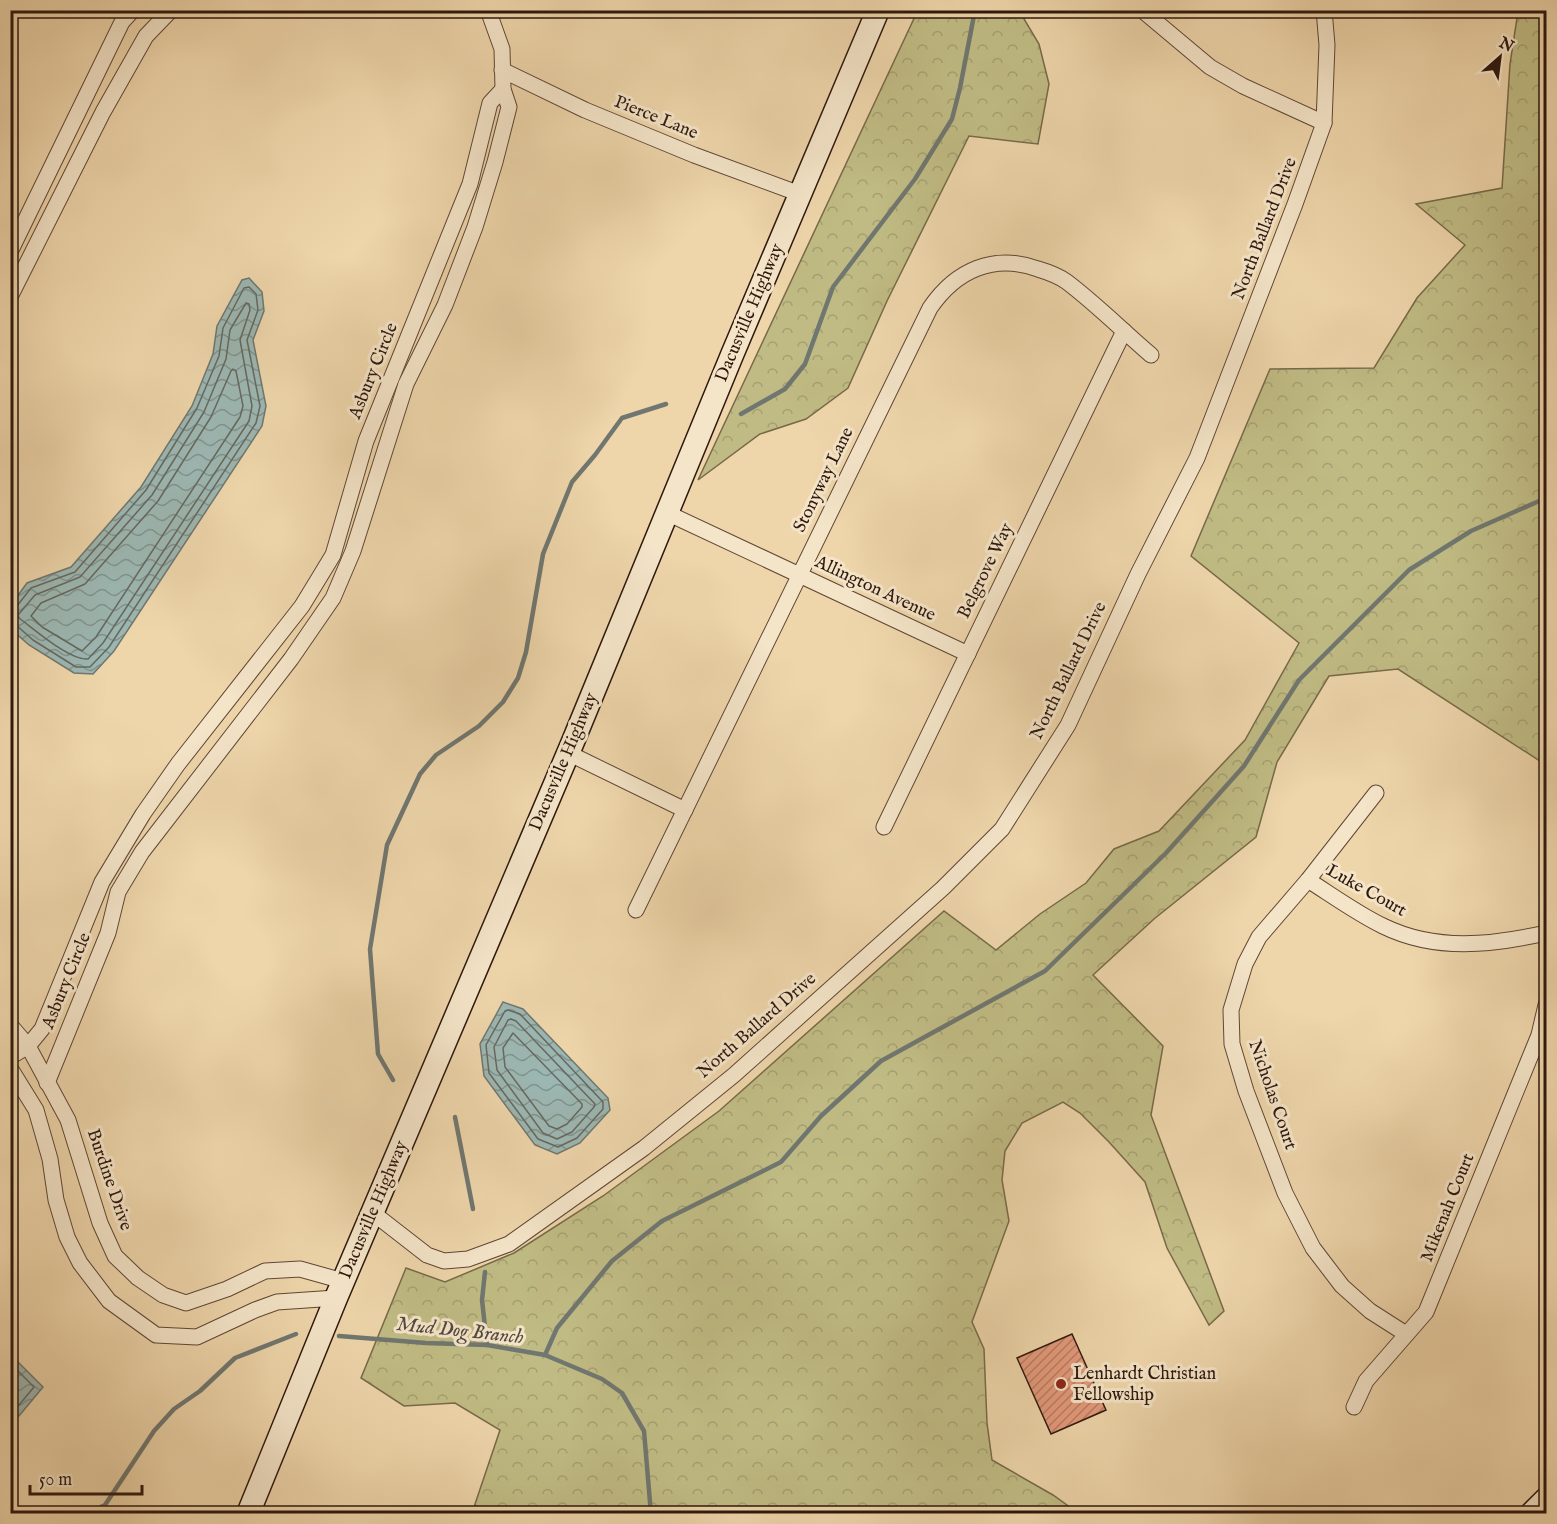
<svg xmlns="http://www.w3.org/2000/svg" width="1557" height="1524" viewBox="0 0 1557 1524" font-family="'IM FELL English',serif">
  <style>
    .forest { fill: url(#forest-crowns); stroke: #786a49; stroke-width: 1.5 }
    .water { fill: url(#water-waves); stroke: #707770; stroke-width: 1.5 }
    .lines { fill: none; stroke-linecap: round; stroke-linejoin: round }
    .shore { stroke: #666860; stroke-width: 1.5 }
    .stream { stroke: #707770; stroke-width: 4.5 }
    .building { fill: url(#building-hatch); stroke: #2f180e; stroke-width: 1.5 }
    .street-casing { stroke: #5f4735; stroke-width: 17 }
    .secondary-casing { stroke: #2f180e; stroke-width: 25 }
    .street { stroke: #f4e4c8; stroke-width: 15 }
    .secondary { stroke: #f4e4c8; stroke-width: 22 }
    .poi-dot { fill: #8f2418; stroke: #f4e4c8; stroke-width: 2 }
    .labels { text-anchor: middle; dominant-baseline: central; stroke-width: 6; stroke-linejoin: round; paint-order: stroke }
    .street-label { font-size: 18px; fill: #2f180e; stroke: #f4e4c8 }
    .poi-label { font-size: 18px; fill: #2f180e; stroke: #f4e4c8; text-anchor: start }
    .water-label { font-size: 20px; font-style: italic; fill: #50483f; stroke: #f4e4c8 }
  </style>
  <defs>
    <pattern id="forest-crowns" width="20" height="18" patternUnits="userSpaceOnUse" patternTransform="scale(1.5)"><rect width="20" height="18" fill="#c0bb84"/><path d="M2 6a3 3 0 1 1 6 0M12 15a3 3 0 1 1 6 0" fill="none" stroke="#a5a071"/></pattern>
    <pattern id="water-waves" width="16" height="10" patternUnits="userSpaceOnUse" patternTransform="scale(1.5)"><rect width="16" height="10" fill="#9cb7b2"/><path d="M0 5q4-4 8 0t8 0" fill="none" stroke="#80948f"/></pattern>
    <pattern id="building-hatch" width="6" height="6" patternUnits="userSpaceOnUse" patternTransform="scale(1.5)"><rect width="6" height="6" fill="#e4997b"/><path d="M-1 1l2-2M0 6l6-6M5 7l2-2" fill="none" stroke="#b97c63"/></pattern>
  </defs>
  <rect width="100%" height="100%" fill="#eed5aa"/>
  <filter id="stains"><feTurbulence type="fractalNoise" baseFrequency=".00333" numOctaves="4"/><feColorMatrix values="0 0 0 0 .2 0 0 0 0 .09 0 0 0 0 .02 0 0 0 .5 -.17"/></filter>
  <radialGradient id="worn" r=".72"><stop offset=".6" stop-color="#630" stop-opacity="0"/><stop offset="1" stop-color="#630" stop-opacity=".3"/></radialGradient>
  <g class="forest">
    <polygon points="918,10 1028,11 1024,19 1039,44 1049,84 1038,144 969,136 887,301 848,388 806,419 760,434 698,480"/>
    <polygon points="1508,11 1546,11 1546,765 1398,669 1329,676 1277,762 1256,837 1154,919 1093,975 1163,1046 1151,1115 1224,1311 1209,1325 1167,1248 1145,1182 1109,1142 1080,1113 1063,1102 1022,1123 1005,1151 1002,1180 1009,1221 972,1322 984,1349 987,1423 992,1460 1053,1495 1078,1513 472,1513 500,1430 455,1403 404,1406 361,1378 406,1268 445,1282 514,1253 603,1196 719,1111 944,911 996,950 1040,914 1086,883 1114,849 1159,831 1245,740 1299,643 1191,556 1270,369 1374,368 1417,298 1465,245 1416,204 1502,188 1510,64 1517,18"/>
  </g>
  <g class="water">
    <polygon points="249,278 262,292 264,311 253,340 266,406 262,426 114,651 93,674 74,673 29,645 12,630 11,625 11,605 27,583 71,567 141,487 192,406 213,354 217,326 242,280"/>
    <polygon points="503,1002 523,1009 608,1098 610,1110 580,1143 557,1154 535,1145 484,1076 480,1044"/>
    <polygon points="16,1360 43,1387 19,1416 10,1408 11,1366"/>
  </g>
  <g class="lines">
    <g class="shore">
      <path d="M246 303 249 304 250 310 240 340 252 406 249 421 103 643 88 659C70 661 34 629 19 618L18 615 35 595 80 577 152 495 204 412 226 359 230 330Z"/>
      <polygon points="233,369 236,371 243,406 240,417 96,637 82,651 42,627 31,616 41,603 85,584 158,501 211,417 231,371"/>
      <polyline points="10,608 17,606 31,588 75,572 146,490 197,408 219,356 223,328 244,288 249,287 256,294 258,310 247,340 260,406 256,423 109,647 90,667 76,667 33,640 16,625 10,624"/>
      <polygon points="508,1010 520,1014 603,1102 603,1109 577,1138 558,1147 538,1139 489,1073 486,1045 505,1011"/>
      <polygon points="511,1019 516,1021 595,1104 594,1107 572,1132 557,1139 543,1133 497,1070 494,1047 508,1020"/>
      <polygon points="513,1033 582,1104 582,1107 567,1124 557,1129 549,1126 505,1067 503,1048"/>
      <polyline points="10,1369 17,1370 34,1387 19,1405 10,1405"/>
    </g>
    <g class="stream">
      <polyline points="741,414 785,389 805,364 833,287 915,179 952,119 960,88 975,10"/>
      <polyline points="393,1080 378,1054 370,949 387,845 420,774 436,755 479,726 503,702 518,678 526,652 543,554 572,482 595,455 622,418 666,404"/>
      <polyline points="455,1117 473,1209"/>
      <polyline points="485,1272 482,1300 487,1345"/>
      <polyline points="339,1336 426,1343 487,1345 545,1355 602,1379 622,1393 644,1431 651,1514"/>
      <polyline points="545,1355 557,1328 612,1261 662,1221 781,1162 821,1116 881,1061 1045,971 1166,853 1244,766 1299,680 1409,570 1471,531 1546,498"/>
      <polyline points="86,1514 105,1505 154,1431 174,1409 200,1391 235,1358 296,1334"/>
    </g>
  </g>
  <polygon class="building" points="1072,1334 1106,1410 1051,1434 1017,1358"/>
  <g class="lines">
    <defs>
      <g id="street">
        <polyline points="1142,10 1210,67 1243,86 1324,123"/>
        <polyline points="502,70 585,110 694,155 800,194"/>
        <polyline points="10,252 122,22 133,10"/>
        <polyline points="10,297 103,112 146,36 171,10"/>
        <polyline points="667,513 968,654"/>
        <polyline points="568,753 685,810"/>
        <polyline points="1376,793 1308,880 1259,937 1245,964 1231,1010 1232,1044 1246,1091 1285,1193 1313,1248 1342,1286 1370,1311 1406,1334"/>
        <polyline points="884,827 1124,331"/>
        <path d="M1308 880C1333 896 1358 914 1383 926 1436 952 1492 945 1546 933"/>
        <path d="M636 910 930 308C956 270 994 253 1038 269 1048 272 1059 276 1067 282 1096 304 1123 331 1151 355"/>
        <polyline points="10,1025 28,1046 68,1120 100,1223 115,1256 138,1278 163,1295 186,1303 227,1289 265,1271 300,1269 343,1281"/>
        <polyline points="10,1057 28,1046 42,1029 102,882 143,814 178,764 302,606 333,555 366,441 470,184 490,103 503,89"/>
        <polyline points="10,1068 36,1110 50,1159 56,1200 67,1237 80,1263 109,1301 156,1335 197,1337 255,1310 277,1302 336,1298"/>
        <polyline points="47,1083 108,933 118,892 142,852 291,659 333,598 353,551 406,384 445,305 475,227 495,162 509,107 503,89 502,49 488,10"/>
        <polyline points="373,1213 427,1255 444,1261 468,1259 509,1244 644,1148 734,1075 943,888 1002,829 1068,725 1138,574 1197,458 1295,204 1324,123 1327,45 1324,10"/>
        <polyline points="1354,1407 1366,1381 1426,1312 1539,1035 1546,1005"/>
      </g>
      <g id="secondary">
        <polyline points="248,1514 336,1298 572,744 732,355 878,10"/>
        <polyline points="1531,1514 1546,1499"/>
      </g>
    </defs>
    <use href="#street" class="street-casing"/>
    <use href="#secondary" class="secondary-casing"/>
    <use href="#street" class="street"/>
    <use href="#secondary" class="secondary"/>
  </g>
  <circle class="poi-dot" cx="1061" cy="1384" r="6"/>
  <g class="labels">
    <g class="street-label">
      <text transform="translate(656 118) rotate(22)">Pierce Lane</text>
      <text transform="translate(1265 229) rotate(-69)">North Ballard Drive</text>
      <text transform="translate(750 313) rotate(-67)">Dacusville Highway</text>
      <text transform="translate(374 371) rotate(-68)">Asbury Circle</text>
      <text transform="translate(824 480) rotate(-64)">Stonyway Lane</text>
      <text transform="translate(986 571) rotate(-64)">Belgrove Way</text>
      <text transform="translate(875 589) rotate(25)">Allington Avenue</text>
      <text transform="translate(1069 671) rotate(-64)">North Ballard Drive</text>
      <text transform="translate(564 762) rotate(-67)">Dacusville Highway</text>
      <text transform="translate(1366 891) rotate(29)">Luke Court</text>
      <text transform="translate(67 981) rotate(-68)">Asbury Circle</text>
      <text transform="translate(757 1026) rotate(-41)">North Ballard Drive</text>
      <text transform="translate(1272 1095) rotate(71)">Nicholas Court</text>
      <text transform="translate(109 1180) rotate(71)">Burdine Drive</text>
      <text transform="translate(1448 1208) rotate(-68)">Mikenah Court</text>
      <text transform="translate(374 1210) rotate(-67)">Dacusville Highway</text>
    </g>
    <g class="poi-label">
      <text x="1073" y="1374">Lenhardt Christian<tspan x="1073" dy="21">Fellowship</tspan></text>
    </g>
    <g class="water-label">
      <text transform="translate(460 1331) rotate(6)">Mud Dog Branch</text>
    </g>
  </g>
  <rect width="1557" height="1524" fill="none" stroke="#eed5aa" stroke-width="36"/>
  <rect x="12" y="12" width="1533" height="1500" fill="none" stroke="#2f180e" stroke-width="3"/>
  <rect x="18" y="18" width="1521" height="1488" fill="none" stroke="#2f180e" stroke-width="1.5"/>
  <g transform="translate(1500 57) rotate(28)" stroke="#f4e4c8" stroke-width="4.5" paint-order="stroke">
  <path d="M0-4.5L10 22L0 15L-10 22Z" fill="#2f180e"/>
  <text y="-9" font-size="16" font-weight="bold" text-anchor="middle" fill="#2f180e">N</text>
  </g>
  <path d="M30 1485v9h112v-9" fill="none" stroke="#2f180e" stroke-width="3"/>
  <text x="39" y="1485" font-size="18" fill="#2f180e" stroke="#f4e4c8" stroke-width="4.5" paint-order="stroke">50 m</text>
  <rect width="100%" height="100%" filter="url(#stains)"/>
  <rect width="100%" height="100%" fill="url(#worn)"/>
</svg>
